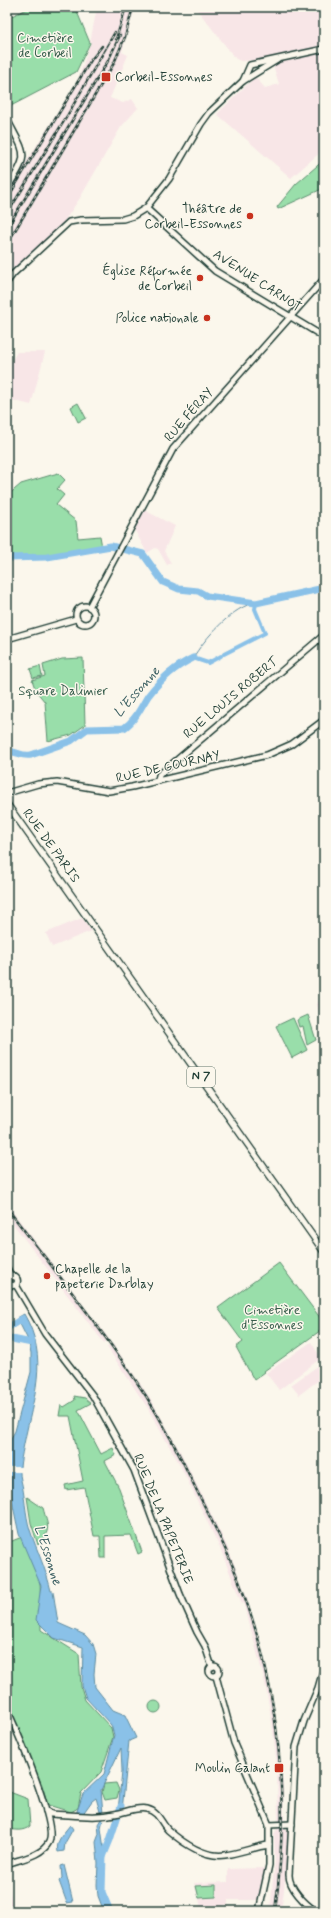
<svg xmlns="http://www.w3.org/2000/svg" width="331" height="1918" viewBox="0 0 331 1918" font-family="Mynerve,sans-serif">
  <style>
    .built { fill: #f8e6e7 }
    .green { fill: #99deaa; stroke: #5c8e6f }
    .water { fill: #8ac1e8; stroke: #5f8ca0 }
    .pier { fill: #fbf7ec }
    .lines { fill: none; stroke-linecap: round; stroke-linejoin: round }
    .stream { stroke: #5f8ca0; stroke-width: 1 }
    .canal { stroke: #8ac1e8; stroke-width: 4 }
    .river { stroke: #8ac1e8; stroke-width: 7 }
    .secondary-casing { stroke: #1f3d34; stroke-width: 8 }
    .primary-casing { stroke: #1f3d34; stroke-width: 8 }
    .secondary { stroke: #fbf7ec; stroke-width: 5 }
    .primary { stroke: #fbf7ec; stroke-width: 5.5 }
    .rail-casing { stroke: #1f3d34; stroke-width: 2.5 }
    .rail { stroke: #fbf7ec; stroke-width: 1; stroke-dasharray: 3; stroke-linecap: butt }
    .poi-dot { fill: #c8321e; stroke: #fbf7ec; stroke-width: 1.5 }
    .labels { text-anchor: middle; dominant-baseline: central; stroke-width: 3; stroke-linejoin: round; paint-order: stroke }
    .shield { fill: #fbf7ec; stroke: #61756b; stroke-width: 1 }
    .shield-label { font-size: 12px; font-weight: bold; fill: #1f3d34 }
    .park-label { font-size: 13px; fill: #375d4c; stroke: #fbf7ec }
    .poi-label { font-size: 13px; fill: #1f3d34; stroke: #fbf7ec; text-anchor: end }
    .street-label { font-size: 13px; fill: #1f3d34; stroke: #fbf7ec }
    .water-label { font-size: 14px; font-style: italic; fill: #3a5e61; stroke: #fbf7ec }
  </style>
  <rect width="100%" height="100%" fill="#fbf7ec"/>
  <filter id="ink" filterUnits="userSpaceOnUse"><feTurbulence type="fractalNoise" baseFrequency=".025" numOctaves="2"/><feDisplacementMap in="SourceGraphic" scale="8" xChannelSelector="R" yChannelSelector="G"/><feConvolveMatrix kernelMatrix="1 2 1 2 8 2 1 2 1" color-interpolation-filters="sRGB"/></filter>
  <g filter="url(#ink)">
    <g class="built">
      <polygon points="97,7 135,7 122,52 128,55 110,98 123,103 132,99 138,108 121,127 80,198 63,223 7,277 7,192 78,80 90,43"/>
      <polygon points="195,7 324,7 324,47 258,60 241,61 236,59"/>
      <polygon points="324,52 324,149 291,178 217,114 255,77 265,88 279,84 273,65 275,64 288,59"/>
      <polygon points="17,352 45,352 31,405 7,399 7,369"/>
      <polygon points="144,510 175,526 164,551 171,563 167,565 158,549 155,548 147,553 134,529"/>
      <polygon points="82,918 91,931 52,947 46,933"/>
      <polygon points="324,990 324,1016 321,1018 317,1005"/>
      <polygon points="7,1204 109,1339 104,1343 7,1216"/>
      <polygon points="311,1342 321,1358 279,1390 266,1373"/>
      <polygon points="113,1344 152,1401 182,1455 227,1546 248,1600 247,1601 263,1657 276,1722 283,1785 284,1821 278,1821 277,1767 272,1722 265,1683 244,1603 242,1604 220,1548 180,1465 147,1407 107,1347"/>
      <polygon points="322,1363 324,1366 324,1376 299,1395 291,1385"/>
      <polygon points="278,1827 284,1827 287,1830 289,1835 284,1890 281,1911 270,1911 275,1859 274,1835"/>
      <polygon points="265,1868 260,1900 228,1900 228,1905 223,1905 223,1911 198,1911 198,1908 200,1908 200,1903 194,1883 228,1882 228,1869"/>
      <polygon points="7,1875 9,1888 14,1911 7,1911"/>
    </g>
    <g class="green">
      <polygon points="32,7 75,7 90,43 76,72 7,108 7,18"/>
      <polygon points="324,160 324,188 278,209 277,207 296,184"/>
      <polygon points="78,403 86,418 78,422 71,407"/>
      <polygon points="58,473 65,480 57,489 64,495 56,505 76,521 78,538 100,536 102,547 38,556 7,556 7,496 21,484"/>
      <polygon points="83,658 85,725 71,735 48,741 45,702 36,691 32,680 45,676 43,665 62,659"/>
      <polygon points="40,666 42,676 33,678 30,669"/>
      <polygon points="308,1015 316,1040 307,1045 303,1026 299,1027 297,1020"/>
      <polygon points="293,1018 307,1050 292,1058 276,1026"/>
      <polygon points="279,1263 324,1323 324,1328 264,1371 265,1372 254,1380 236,1347 243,1342 218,1308"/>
      <polygon points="74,1396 85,1398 91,1403 78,1410 101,1454 113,1448 116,1455 105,1461 119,1488 142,1552 138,1554 131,1535 105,1536 105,1558 101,1558 100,1536 94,1536 84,1487 66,1490 65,1485 83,1481 70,1416 59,1416 61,1404 64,1407 75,1400"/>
      <path d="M27 1497 43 1508C48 1527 52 1529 38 1545L31 1523Z"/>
      <polygon points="22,1537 40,1577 41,1630 79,1654 81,1687 85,1700 111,1728 113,1737 101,1772 81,1793 78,1808 71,1812 48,1805 42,1785 7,1704 7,1543"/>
      <circle cx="155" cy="1707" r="6"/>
      <polygon points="116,1783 119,1790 117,1798 105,1800 102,1792 104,1784"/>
      <path d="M7 1791 28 1799 30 1826C23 1832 15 1830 7 1829Z"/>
      <polygon points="216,1885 216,1897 199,1898 196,1886"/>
    </g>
    <g class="water">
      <path d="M24 1314C50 1358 33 1398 24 1444 22 1455 18 1469 21 1480 25 1495 25 1514 30 1530 37 1551 46 1569 51 1591H53L58 1623 85 1635 93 1644 96 1654 94 1674 95 1687 113 1710 125 1715 136 1738 129 1741 122 1811H118L122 1771 121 1748 101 1790 103 1814 101 1815 96 1798 92 1801 82 1815 76 1814 83 1794 104 1774 114 1735 111 1725 86 1698 82 1686 83 1647 54 1638 36 1620 41 1586 19 1534 12 1501 8 1458 9 1442 15 1431 31 1372V1353L28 1340 17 1318Z"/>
      <polygon points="101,1819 103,1819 101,1828 104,1849 101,1888 103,1897 110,1911 104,1911 103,1909 98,1896 97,1885 98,1863 96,1842 99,1834 98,1824"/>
      <path d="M70 1825 73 1829 65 1843 64 1851 58 1852C55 1841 64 1833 70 1825Z"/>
      <polygon points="64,1865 73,1902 67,1903 59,1881 62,1878 61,1866"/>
    </g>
    <polygon class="pier" points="22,1467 22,1472 7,1472 7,1467"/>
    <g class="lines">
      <path class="stream" d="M193 658C203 640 235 604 256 603"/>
      <g class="canal">
        <polyline points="224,654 265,633 255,609 256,603"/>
        <polyline points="193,658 208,663 221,656"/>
      </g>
      <g class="river">
        <polyline points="7,558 47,557 111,546 143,554 163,582 179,589 198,591 207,596 256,603 324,588"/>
        <path d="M7 751C16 751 22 757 31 755L71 741 87 729 124 728C135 721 141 707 148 696 161 679 174 667 193 658"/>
        <polyline points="7,1328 22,1319"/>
        <polyline points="7,1338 32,1343"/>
        <polyline points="103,1855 102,1892 110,1911"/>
        <polyline points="103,1857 110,1840 121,1806"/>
      </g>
      <defs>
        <g id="secondary">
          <polyline points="243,81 250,65 324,49"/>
          <path d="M7 119C26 156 30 153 7 188"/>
          <polyline points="146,208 215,271 324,337"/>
          <polyline points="7,282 13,274 69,222 81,220 123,219 133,216 146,208 169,179 201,124 209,113 243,81 277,60"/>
          <circle cx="85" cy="615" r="9"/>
          <polyline points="89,607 173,449 324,279"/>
          <polyline points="7,639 76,619"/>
          <polyline points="158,781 159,775 324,635"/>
          <polyline points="7,793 38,784 57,782 109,791 132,787 267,755 292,744 324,720"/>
          <polyline points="7,1268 11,1276"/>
          <circle cx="13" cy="1281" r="4.5"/>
          <polyline points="16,1285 45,1334 93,1396 134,1470 180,1594 197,1632 205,1646 212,1667"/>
          <circle cx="214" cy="1671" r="5"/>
          <polyline points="216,1676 234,1743 269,1825 269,1865 259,1911"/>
          <path d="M7 1709C16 1729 58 1825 49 1842 42 1856 20 1859 7 1864"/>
          <path d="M46 1811 51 1814C76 1815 94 1819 120 1813 128 1811 138 1807 147 1809 159 1812 161 1823 168 1830 183 1843 205 1858 225 1855 240 1853 254 1847 269 1845"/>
          <polyline points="269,1825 292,1824"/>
          <path d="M316 1911C305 1904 289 1888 289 1875L296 1747 304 1721 318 1688 324 1667"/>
        </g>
        <polyline id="primary" points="7,804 324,1252"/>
      </defs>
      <use href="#secondary" class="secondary-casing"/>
      <use href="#primary" class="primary-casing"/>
      <use href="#secondary" class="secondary"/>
      <use href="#primary" class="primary"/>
      <defs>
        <g id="rail">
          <polyline points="116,39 126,7"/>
          <polyline points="7,199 91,60 102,46"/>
          <polyline points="7,214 67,116 115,32"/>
          <polyline points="7,228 108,61 120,35"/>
          <polyline points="7,244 114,63 125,37 133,7"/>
          <path d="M7 1208C54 1270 104 1331 146 1396 165 1426 181 1457 196 1489 213 1523 230 1556 243 1592 280 1692 290 1805 275 1911"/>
        </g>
      </defs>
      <use href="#rail" class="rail-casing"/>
      <use href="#rail" class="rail"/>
    </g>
  </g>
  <g class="poi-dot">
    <rect x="101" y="72" width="10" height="10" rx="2"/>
    <circle cx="250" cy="216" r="4"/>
    <circle cx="200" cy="278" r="4"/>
    <circle cx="207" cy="318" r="4"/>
    <circle cx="47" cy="1276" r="4"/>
    <rect x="274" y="1763" width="10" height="10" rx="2"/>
  </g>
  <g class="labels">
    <rect class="shield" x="187" y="1067" width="28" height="20" rx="3"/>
    <g class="shield-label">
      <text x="201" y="1077">N 7</text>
    </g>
    <g class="park-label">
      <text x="45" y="38">Cimetière<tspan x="45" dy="15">de Corbeil</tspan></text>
      <text x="63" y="691">Square Dalimier</text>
      <text x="272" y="1310">Cimetière<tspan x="272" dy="15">d'Essonnes</tspan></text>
    </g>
    <g class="poi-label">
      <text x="115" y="77" text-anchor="start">Corbeil-Essonnes</text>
      <text x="242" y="209">Théâtre de<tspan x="242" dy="15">Corbeil-Essonnes</tspan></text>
      <text x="192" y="271">Église Réformée<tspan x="192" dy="15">de Corbeil</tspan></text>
      <text x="199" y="318">Police nationale</text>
      <text x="55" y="1269" text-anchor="start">Chapelle de la<tspan x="55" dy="15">papeterie Darblay</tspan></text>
      <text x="270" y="1768">Moulin Galant</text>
    </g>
    <g class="street-label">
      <text transform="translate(257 281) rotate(33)">AVENUE CARNOT</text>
      <text transform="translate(189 415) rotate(-49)">RUE FÉRAY</text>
      <text transform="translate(231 698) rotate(-40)">RUE LOUIS ROBERT</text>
      <text transform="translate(168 767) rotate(-13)">RUE DE GOURNAY</text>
      <text transform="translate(51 846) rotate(54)">RUE DE PARIS</text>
      <text transform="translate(163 1519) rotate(68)">RUE DE LA PAPETERIE</text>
    </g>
    <g class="water-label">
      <text transform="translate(137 692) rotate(-49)">L'Essonne</text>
      <text transform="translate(48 1555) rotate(72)">L'Essonne</text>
    </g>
  </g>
  <rect width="331" height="1918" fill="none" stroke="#fbf7ec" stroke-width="24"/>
  <rect x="12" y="12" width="307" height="1894" fill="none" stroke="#1f3d34" stroke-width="1.5" filter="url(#ink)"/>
</svg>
